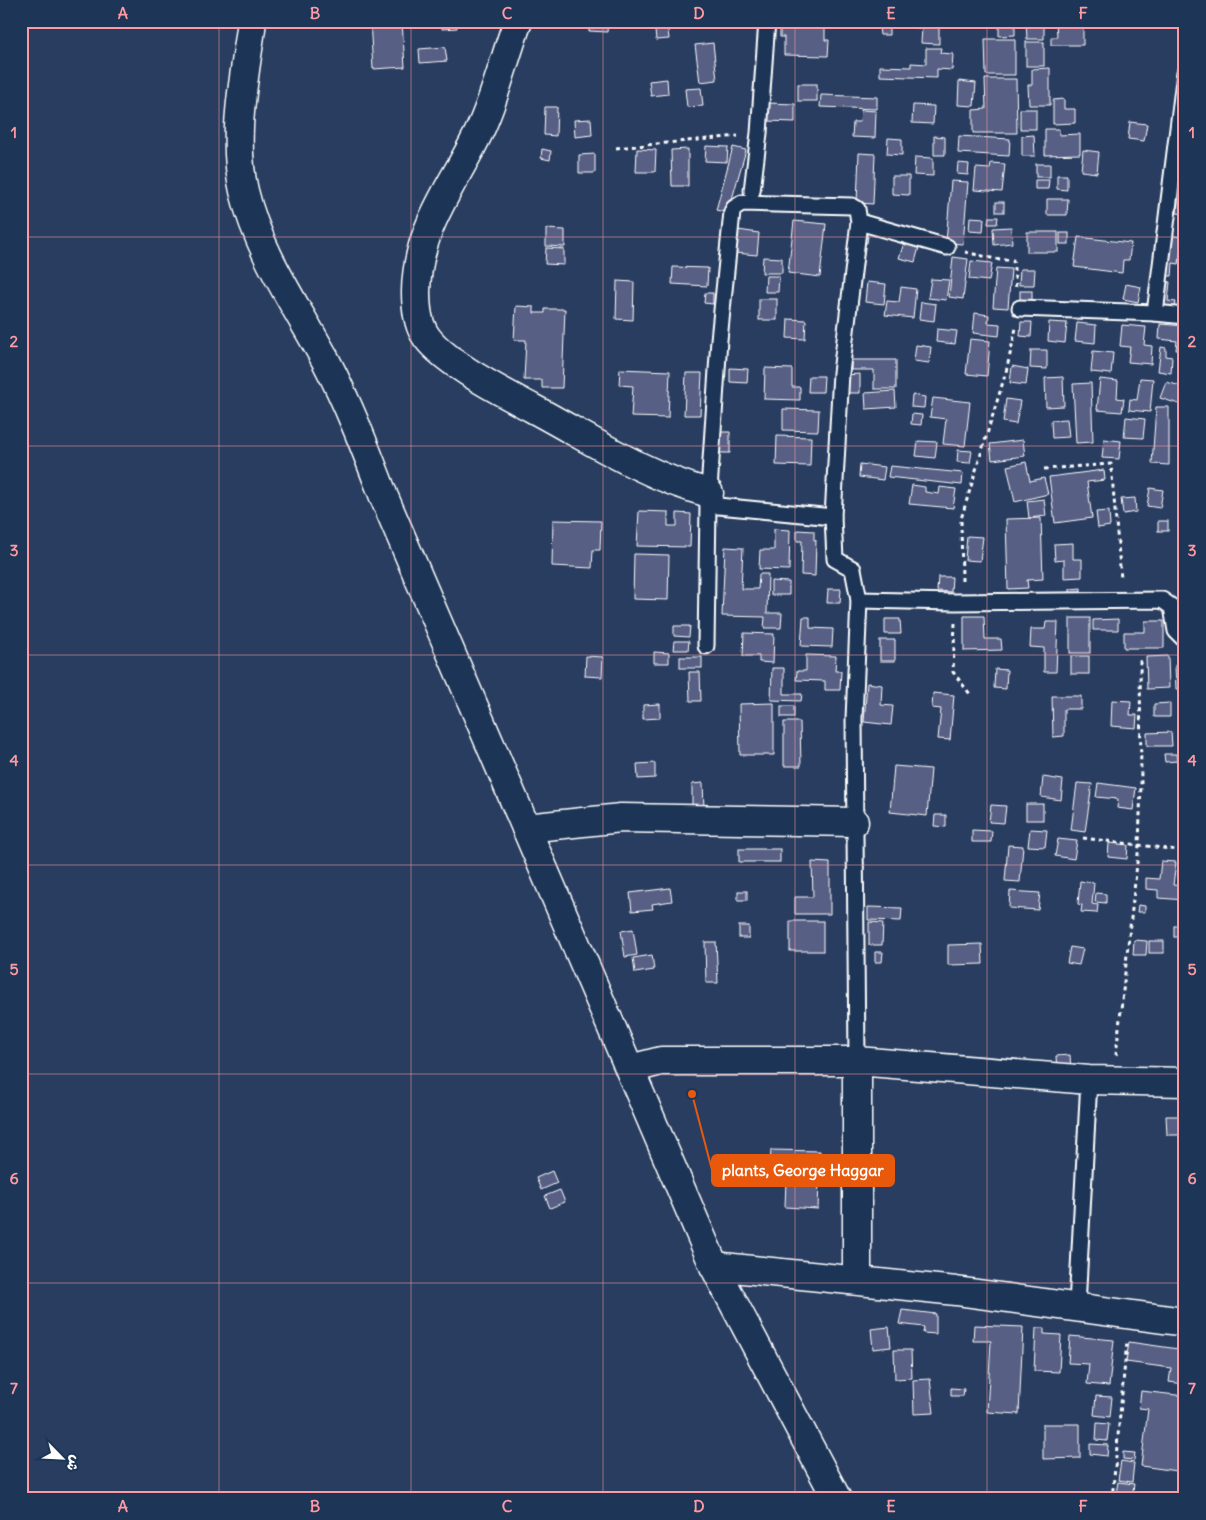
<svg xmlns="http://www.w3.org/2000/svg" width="1206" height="1520" viewBox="0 0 1206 1520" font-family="Delius,'Playpen Sans Arabic',sans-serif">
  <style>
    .building { fill: #585f85; stroke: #fff }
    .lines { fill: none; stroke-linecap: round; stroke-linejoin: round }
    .lane-casing { stroke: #fff; stroke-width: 19 }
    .street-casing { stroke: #fff; stroke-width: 31 }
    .path { stroke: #fff; stroke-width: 3; stroke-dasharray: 4 4; stroke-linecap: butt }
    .lane { stroke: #1d3557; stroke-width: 15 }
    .street { stroke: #1d3557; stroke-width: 28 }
    .grid { fill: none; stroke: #ff9aa2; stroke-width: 1; stroke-opacity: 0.55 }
    .leader { fill: none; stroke: #e8590c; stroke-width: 2 }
    .callout-dot { fill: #e8590c; stroke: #1d3557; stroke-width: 2 }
    .callout { fill: #e8590c; stroke: #e8590c; stroke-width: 2 }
    .callout-label { font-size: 16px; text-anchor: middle; font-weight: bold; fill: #fff }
    .neatline { fill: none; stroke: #ff9aa2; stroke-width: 2 }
    .grid-label { font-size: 16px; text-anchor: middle; font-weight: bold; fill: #ff9aa2 }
  </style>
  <rect width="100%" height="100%" fill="#293d60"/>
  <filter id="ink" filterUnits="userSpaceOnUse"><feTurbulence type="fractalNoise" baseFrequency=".02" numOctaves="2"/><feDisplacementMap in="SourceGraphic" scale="10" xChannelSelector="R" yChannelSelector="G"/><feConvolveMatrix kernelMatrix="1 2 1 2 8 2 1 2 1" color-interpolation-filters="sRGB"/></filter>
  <g filter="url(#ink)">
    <g class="building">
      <polygon points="370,21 402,21 405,67 373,69"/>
      <polygon points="442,21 456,21 457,28 442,29"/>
      <polygon points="589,21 608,21 607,32 589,31"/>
      <polygon points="654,21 667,21 669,39 656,40"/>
      <polygon points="736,21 751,21 751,27 737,29"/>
      <polygon points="785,21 829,21 829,27 825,27 825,40 829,40 828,56 784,55 784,37 780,37 780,25 785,25"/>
      <polygon points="903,21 952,21 951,25 939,25 939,44 921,43 922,28 902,27"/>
      <polygon points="994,21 1020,21 1020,25 1015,25 1015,35 999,36 999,25 994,26"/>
      <polygon points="1026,21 1044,21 1044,39 1027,39"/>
      <polygon points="1056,21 1083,21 1083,45 1051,45 1051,37 1057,37"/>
      <polygon points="879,27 889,27 889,35 880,35"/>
      <polygon points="985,39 1015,39 1015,75 986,75"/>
      <rect x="1026" y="42" width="18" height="24"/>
      <polygon points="713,43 717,80 700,82 695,45"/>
      <polygon points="445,47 447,61 420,63 419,49"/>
      <polygon points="926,48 941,48 940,53 953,54 952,70 937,69 937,78 880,76 880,66 911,67 911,63 926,64"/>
      <polygon points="1050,68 1050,105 1029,105 1028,85 1032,85 1032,69"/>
      <polygon points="667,79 668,94 651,96 649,81"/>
      <polygon points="985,79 1016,79 1017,133 973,133 973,110 986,109"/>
      <polygon points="959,81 976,83 974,106 958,105"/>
      <rect x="798" y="84" width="19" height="17"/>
      <polygon points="701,88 703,106 687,107 685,89"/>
      <polygon points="821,95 877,97 877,109 820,107"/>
      <polygon points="1064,99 1064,109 1075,109 1075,123 1053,124 1053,100"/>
      <polygon points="767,103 795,104 795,122 766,121"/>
      <polygon points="913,105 934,106 933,124 912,123"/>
      <polygon points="545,107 557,107 556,136 544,135"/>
      <rect x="1020" y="109" width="16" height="20"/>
      <polygon points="861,110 876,111 875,138 852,137 853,122 860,122"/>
      <polygon points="591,119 592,135 575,137 574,120"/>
      <polygon points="1130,122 1147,124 1144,141 1128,139"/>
      <polygon points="1045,129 1059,129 1059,135 1080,134 1080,154 1045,155"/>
      <polygon points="1034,135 1035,156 1022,156 1022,136"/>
      <polygon points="934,136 945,137 945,155 934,155"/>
      <polygon points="959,136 1010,139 1009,156 958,153"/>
      <polygon points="888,138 902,139 902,155 887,154"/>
      <polygon points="706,146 728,147 727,162 705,161"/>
      <polygon points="733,147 746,150 728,213 716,210"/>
      <polygon points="542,149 551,151 550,160 541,158"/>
      <polygon points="637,149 656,150 655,172 636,172"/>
      <polygon points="688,149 688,186 672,186 671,150"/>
      <polygon points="1083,150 1099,152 1097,173 1081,171"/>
      <polygon points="859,153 875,154 873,204 857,203"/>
      <polygon points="595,154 595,173 579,173 579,155"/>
      <polygon points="915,157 933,158 933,176 914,175"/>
      <polygon points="958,163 969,164 968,175 957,174"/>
      <polygon points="991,163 1005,164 1002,192 974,190 976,168 990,169"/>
      <rect x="1036" y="164" width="14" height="13"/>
      <polygon points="1057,175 1067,175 1067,190 1057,189"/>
      <polygon points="892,176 909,176 909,195 892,194"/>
      <polygon points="1035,180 1049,180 1048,189 1035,189"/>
      <polygon points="1180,180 1185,180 1185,214 1177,213"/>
      <polygon points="951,181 968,182 963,244 946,243"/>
      <polygon points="1047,199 1068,199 1067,215 1047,215"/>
      <rect x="996" y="202" width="8" height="10"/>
      <polygon points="970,217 984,218 983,232 969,231"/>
      <polygon points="989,217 998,217 997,224 988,224"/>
      <polygon points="794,221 826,224 820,277 788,273"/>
      <polygon points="1011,227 1012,243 994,245 993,228"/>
      <polygon points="546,229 565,230 565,247 546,246"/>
      <polygon points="738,230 759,233 757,255 735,253"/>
      <rect x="1027" y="232" width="31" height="20"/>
      <rect x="1060" y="233" width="9" height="11"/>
      <polygon points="861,235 868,236 867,243 859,242"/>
      <polygon points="1167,235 1182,237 1179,264 1173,263 1172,276 1163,276"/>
      <polygon points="1078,237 1131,243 1129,260 1123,260 1122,273 1074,267"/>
      <polygon points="904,243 919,247 915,262 899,258"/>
      <polygon points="546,248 564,249 564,265 545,264"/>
      <polygon points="763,257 782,258 782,273 762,273"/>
      <polygon points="953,257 968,259 963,299 949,297"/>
      <polygon points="971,261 992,263 989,281 969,279"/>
      <polygon points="673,267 708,268 707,286 672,284"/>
      <polygon points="996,268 1011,269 1008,308 993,307"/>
      <polygon points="1184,268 1185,268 1185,292 1182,292"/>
      <polygon points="1020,269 1035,269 1034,285 1019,285"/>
      <polygon points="766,276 779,276 778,292 765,292"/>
      <polygon points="931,279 949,280 946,300 928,298"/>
      <polygon points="617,281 634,282 633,320 616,319"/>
      <polygon points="867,282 886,284 884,304 865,302"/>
      <polygon points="1161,282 1170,282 1168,301 1176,302 1174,315 1158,313"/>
      <polygon points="1126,284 1141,287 1138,302 1123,299"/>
      <polygon points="901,287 916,289 913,318 885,315 887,301 899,302"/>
      <rect x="1020" y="291" width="12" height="16"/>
      <polygon points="705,293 713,293 713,304 704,303"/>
      <rect x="759" y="299" width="18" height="21"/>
      <polygon points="921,302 936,304 934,321 919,319"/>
      <polygon points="516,306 534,307 534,313 545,313 545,309 565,309 562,388 542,388 542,380 524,380 526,340 514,340"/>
      <polygon points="975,313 989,315 988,323 1000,324 999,336 973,333"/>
      <polygon points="788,319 806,320 805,339 787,338"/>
      <polygon points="1021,322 1032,322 1031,337 1020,336"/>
      <polygon points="1049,322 1067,323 1065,343 1048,341"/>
      <polygon points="1077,323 1096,325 1095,343 1075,341"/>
      <polygon points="1160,324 1185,326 1185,357 1181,357 1181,350 1176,350 1177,341 1159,339"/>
      <polygon points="1122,325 1146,327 1144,345 1152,346 1151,364 1128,362 1130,347 1120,346"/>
      <polygon points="937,329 957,331 955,344 936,342"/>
      <polygon points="970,339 990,341 987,376 966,374"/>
      <polygon points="916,345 931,347 929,363 914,361"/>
      <polygon points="1161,347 1166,348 1166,356 1172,357 1171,373 1158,371"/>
      <polygon points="1031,350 1047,350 1047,369 1030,368"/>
      <polygon points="1093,351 1113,353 1111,374 1091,372"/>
      <polygon points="851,360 896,360 896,389 874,389 874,370 851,370"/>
      <polygon points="1012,366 1028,369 1026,385 1010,383"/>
      <polygon points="730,368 748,369 747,383 730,382"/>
      <polygon points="765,368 792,369 792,387 800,387 800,400 764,399"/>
      <polygon points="620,369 670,371 668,418 631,417 633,386 619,385"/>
      <polygon points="686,373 702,373 700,415 684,415"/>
      <polygon points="860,374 860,393 843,393 843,375"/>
      <polygon points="809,376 824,376 823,392 808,392"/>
      <polygon points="1063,377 1064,406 1046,407 1045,378"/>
      <polygon points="1140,378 1153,379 1150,412 1129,410 1130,399 1137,400"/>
      <polygon points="1100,379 1118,381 1117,398 1124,399 1122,412 1097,410"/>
      <polygon points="1166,382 1185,387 1185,406 1160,398"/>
      <polygon points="1091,383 1093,442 1076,443 1073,384"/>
      <polygon points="895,391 896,407 866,409 865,393"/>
      <polygon points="912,395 925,397 924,408 911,407"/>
      <polygon points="933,398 970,402 965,446 943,444 946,419 930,417"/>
      <polygon points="1006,399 1020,401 1016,424 1003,422"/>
      <polygon points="1156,407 1169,407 1169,465 1152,464"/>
      <polygon points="783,409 819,410 818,431 783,430"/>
      <polygon points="912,414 922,415 921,425 911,424"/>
      <polygon points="1126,417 1145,419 1143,438 1124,437"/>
      <polygon points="1067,419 1069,437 1052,438 1051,420"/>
      <polygon points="717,432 730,432 730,453 716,453"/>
      <polygon points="777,436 811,437 810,466 776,465"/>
      <polygon points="1104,439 1121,441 1119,459 1102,458"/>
      <polygon points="1023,440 1025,456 992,460 990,444"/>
      <polygon points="918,441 937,442 935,458 916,456"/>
      <polygon points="958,450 972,451 970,463 957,462"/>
      <polygon points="1026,462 1030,481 1044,478 1048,494 1015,502 1007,466"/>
      <polygon points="860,464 885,467 883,480 859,477"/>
      <polygon points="890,466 963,473 962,485 888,477"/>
      <polygon points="1104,470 1105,480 1087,482 1092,518 1055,523 1049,477"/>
      <polygon points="912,485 925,487 925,492 939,494 940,487 956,489 953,508 909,504"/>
      <polygon points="1150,488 1163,490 1160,508 1147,506"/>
      <polygon points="1135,498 1136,512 1123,514 1121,499"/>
      <polygon points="1044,499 1046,516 1029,518 1027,501"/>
      <polygon points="639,511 668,512 668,526 677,526 677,513 691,514 690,547 637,546"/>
      <polygon points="1109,511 1110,526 1098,528 1096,512"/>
      <polygon points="1041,518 1043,579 1027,580 1028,588 1008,589 1006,519"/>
      <polygon points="553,520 601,521 600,550 593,550 592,568 552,566"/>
      <rect x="1158" y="521" width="10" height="10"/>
      <polygon points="774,529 790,530 789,570 759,569 760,550 774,550"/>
      <polygon points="797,530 814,531 814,540 816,540 815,576 801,575 802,541 797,541"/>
      <polygon points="967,536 983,537 980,561 965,560"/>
      <polygon points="1073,543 1073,559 1082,559 1082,577 1064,578 1064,560 1055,561 1054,544"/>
      <polygon points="725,547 743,548 741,589 758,589 759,574 768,574 767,613 782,613 781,628 764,628 765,617 722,616"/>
      <polygon points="634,554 669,555 668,600 633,599"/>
      <polygon points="938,577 952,577 951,592 937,591"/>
      <polygon points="771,581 789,582 789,595 771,595"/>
      <polygon points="1081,588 1081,598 1070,598 1070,589"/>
      <polygon points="828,589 841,589 840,603 827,603"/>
      <polygon points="964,616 984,616 985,639 1001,639 1002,650 964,651"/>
      <polygon points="803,617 810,617 810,628 833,629 832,647 801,646"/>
      <rect x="1070" y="618" width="20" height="35"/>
      <polygon points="885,619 900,619 901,634 885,634"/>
      <polygon points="1118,619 1118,630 1093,630 1093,620"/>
      <polygon points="1145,621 1164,621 1164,648 1124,648 1124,632 1145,632"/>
      <polygon points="1046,622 1058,622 1056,672 1044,672 1044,648 1030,647 1031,629 1045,629"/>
      <polygon points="674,626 690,626 689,637 674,636"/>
      <polygon points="744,633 774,634 773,663 759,662 759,656 743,656"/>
      <rect x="880" y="640" width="15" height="21"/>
      <polygon points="674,641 689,641 688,650 673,650"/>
      <polygon points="654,652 669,653 669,663 654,663"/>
      <polygon points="806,655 836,656 835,671 841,671 840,690 825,690 825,681 796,680 797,671 806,671"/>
      <polygon points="586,656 603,657 602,677 585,676"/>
      <rect x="1071" y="656" width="18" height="18"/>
      <polygon points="1168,656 1169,688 1147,689 1146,657"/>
      <rect x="680" y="657" width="22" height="11"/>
      <polygon points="1175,665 1185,665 1185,689 1176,689"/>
      <polygon points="772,668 784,668 784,694 802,694 801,701 771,700"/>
      <polygon points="995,669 1007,670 1006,689 994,688"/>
      <polygon points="689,672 700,672 701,701 690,701"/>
      <polygon points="867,683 882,685 881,705 893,706 891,725 864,722"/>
      <polygon points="933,693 954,695 950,740 938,739 941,709 932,708"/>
      <polygon points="1052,696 1081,696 1081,709 1064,709 1064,736 1053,737"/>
      <polygon points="1112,700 1131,701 1130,715 1137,715 1136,728 1111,726"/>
      <rect x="1181" y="702" width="4" height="18"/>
      <polygon points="774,703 774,755 740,755 739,704"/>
      <polygon points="1170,703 1170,717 1154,717 1154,704"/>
      <polygon points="660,704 660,718 643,719 643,705"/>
      <rect x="781" y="706" width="13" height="11"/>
      <polygon points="784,722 800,722 801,766 784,766"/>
      <polygon points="1171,732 1172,746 1147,746 1147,733"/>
      <polygon points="1164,754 1176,754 1177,761 1165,762"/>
      <polygon points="1181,755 1185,755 1185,795 1179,796 1178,782 1182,782"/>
      <polygon points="655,763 655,778 638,779 637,764"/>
      <polygon points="894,766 931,769 927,816 890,812"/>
      <polygon points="1043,777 1063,780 1061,800 1041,797"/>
      <polygon points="703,783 704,809 692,809 692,784"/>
      <polygon points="1077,783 1092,784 1085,832 1071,830"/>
      <polygon points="1098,783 1136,788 1133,810 1117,808 1118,799 1096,797"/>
      <rect x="1026" y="804" width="17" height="16"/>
      <polygon points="991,805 1006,806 1004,823 989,822"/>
      <polygon points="935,815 946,815 946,827 934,826"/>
      <polygon points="1030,829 1047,830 1045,847 1028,846"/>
      <polygon points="972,830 992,831 991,842 972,842"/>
      <polygon points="1058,839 1077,841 1074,859 1055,856"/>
      <polygon points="1109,843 1128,845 1127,859 1108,857"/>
      <polygon points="1008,845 1023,846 1020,882 1005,881"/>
      <rect x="739" y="849" width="41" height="13"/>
      <polygon points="1161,861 1176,862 1173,885 1185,886 1185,900 1158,898 1158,890 1146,889 1146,878 1159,879"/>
      <polygon points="812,862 830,863 830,914 795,914 795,897 813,897"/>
      <polygon points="1080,881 1094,883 1092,904 1098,905 1097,913 1081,912 1082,905 1078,904"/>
      <polygon points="670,888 672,901 652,904 653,909 632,911 630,893"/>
      <rect x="738" y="891" width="9" height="9"/>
      <polygon points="1010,891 1040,893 1038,910 1009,908"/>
      <polygon points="1096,893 1106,894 1106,903 1095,902"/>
      <polygon points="1138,905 1145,906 1145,912 1137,912"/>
      <polygon points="868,907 902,908 901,921 868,920"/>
      <polygon points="1181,914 1185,914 1185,922 1181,921"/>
      <rect x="790" y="921" width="33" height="30"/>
      <polygon points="869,922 883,923 882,945 869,945"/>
      <rect x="739" y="926" width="10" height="12"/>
      <rect x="1174" y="926" width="11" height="11"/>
      <polygon points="633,929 637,955 625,957 621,931"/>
      <polygon points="1134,940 1147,941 1146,955 1133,955"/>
      <rect x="1149" y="941" width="15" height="12"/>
      <polygon points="705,942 716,942 718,983 706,983"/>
      <polygon points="982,944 983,964 948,965 948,945"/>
      <polygon points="1070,947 1083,949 1079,965 1067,963"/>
      <polygon points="875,952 883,952 882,962 875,962"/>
      <polygon points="652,955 654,970 635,973 633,958"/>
      <polygon points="1184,955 1185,999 1183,999"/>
      <polygon points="1070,1055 1071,1072 1057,1072 1056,1056"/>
      <polygon points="1166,1116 1185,1116 1185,1135 1167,1135"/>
      <polygon points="771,1150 820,1151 818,1209 785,1207 786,1180 769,1180"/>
      <polygon points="552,1171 557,1183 541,1190 536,1178"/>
      <polygon points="560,1190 565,1202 550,1208 545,1196"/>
      <polygon points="902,1310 936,1314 936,1334 923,1333 924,1327 899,1324"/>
      <polygon points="974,1325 1023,1327 1019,1414 987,1412 991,1341 973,1341"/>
      <polygon points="889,1327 891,1347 873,1349 871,1329"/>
      <polygon points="1036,1328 1044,1328 1044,1334 1061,1335 1059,1372 1034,1371"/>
      <polygon points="1070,1336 1114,1340 1109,1386 1087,1384 1089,1364 1068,1363"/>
      <polygon points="1129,1342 1185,1350 1185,1384 1169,1382 1171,1368 1126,1362"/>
      <polygon points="894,1350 911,1350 912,1378 895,1379"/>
      <polygon points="930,1379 934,1413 914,1414 913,1380"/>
      <polygon points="951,1388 964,1389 963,1396 951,1396"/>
      <polygon points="1141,1391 1185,1396 1177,1471 1141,1466 1148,1409 1139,1408"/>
      <polygon points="1096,1396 1112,1397 1110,1417 1094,1415"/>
      <polygon points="1097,1423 1109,1424 1107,1441 1096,1440"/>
      <polygon points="1043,1424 1080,1424 1080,1458 1043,1459"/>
      <polygon points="1090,1444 1108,1445 1107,1456 1090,1454"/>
      <polygon points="1123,1452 1135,1453 1134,1460 1123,1459"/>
      <polygon points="1121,1461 1134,1463 1132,1482 1118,1480"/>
      <polygon points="1118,1482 1134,1484 1132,1499 1115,1499"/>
      <rect x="974" y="1496" width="16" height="3"/>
    </g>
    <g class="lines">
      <defs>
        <g id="lane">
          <polyline points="1185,72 1155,313 1185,316"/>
          <polyline points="752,191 759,133 767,21"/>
          <polyline points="1020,308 1155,313"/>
          <polyline points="708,505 833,517 835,559 853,569 859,600 854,719 857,1061"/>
          <polyline points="833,517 841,373 859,222 947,247"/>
          <polyline points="859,600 955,602 1162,600 1172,607 1176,631 1185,640"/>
          <polyline points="706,646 708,505 719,340 732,212 734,208 742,203 852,206 857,209 859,222"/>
          <polyline points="1077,1306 1089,1080"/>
        </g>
        <g id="street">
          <path d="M252 21C245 76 231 136 244 191 259 254 296 305 326 361 349 405 366 450 384 497L714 1266 837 1499"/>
          <path d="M518 21C505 56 495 99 479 132 452 188 417 227 416 292 416 306 417 321 424 333 439 360 504 393 532 408 590 439 645 476 709 493"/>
          <polyline points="526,828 621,818 854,822"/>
          <polyline points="630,1069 661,1061 857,1061 1089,1080 1185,1082"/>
          <polyline points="714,1266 956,1291 1185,1322"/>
          <polyline points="857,1279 857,1061"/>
        </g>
      </defs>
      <use href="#lane" class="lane-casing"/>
      <use href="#street" class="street-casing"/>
      <g class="path">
        <polyline points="616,148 738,136"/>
        <polyline points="965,252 1000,260 1013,260 1016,288"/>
        <polyline points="1044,469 1111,464 1121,579"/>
        <polyline points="962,581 961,519 1006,372 1016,328"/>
        <polyline points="955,623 953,672 970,694"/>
        <polyline points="1083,838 1185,851"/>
        <polyline points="1116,1055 1139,845 1141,784 1140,657"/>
        <polyline points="1112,1499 1127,1341"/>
      </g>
      <use href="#lane" class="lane"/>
      <use href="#street" class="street"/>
    </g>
  </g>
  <path class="grid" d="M219 21V1499M411 21V1499M603 21V1499M795 21V1499M987 21V1499M21 237H1185M21 446H1185M21 655H1185M21 865H1185M21 1074H1185M21 1283H1185"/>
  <path class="leader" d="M692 1094L712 1170"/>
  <circle class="callout-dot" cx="692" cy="1094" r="5"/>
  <rect class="callout" x="712" y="1155" width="182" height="31" rx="5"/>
  <g class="callout-label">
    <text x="803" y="1176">plants, George Haggar</text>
  </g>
  <rect width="1206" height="1520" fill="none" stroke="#1d3557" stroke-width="55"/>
  <g transform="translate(62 1458) rotate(114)" stroke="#1d3557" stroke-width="4" paint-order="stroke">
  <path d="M0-4L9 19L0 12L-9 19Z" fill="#ffffff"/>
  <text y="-8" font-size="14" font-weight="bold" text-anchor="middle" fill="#ffffff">ش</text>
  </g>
  <rect x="28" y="28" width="1150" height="1464" class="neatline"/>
  <g class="grid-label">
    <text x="123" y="19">A</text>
    <text x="315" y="19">B</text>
    <text x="507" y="19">C</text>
    <text x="699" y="19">D</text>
    <text x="891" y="19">E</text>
    <text x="1083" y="19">F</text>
    <text x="14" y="138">1</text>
    <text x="1192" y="138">1</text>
    <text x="14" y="347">2</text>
    <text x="1192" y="347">2</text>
    <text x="14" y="556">3</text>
    <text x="1192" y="556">3</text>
    <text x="14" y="766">4</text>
    <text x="1192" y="766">4</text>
    <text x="14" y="975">5</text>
    <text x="1192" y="975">5</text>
    <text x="14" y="1184">6</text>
    <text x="1192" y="1184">6</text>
    <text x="14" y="1394">7</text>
    <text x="1192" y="1394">7</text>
    <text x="123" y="1512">A</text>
    <text x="315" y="1512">B</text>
    <text x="507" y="1512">C</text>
    <text x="699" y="1512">D</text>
    <text x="891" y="1512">E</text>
    <text x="1083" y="1512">F</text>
  </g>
</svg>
